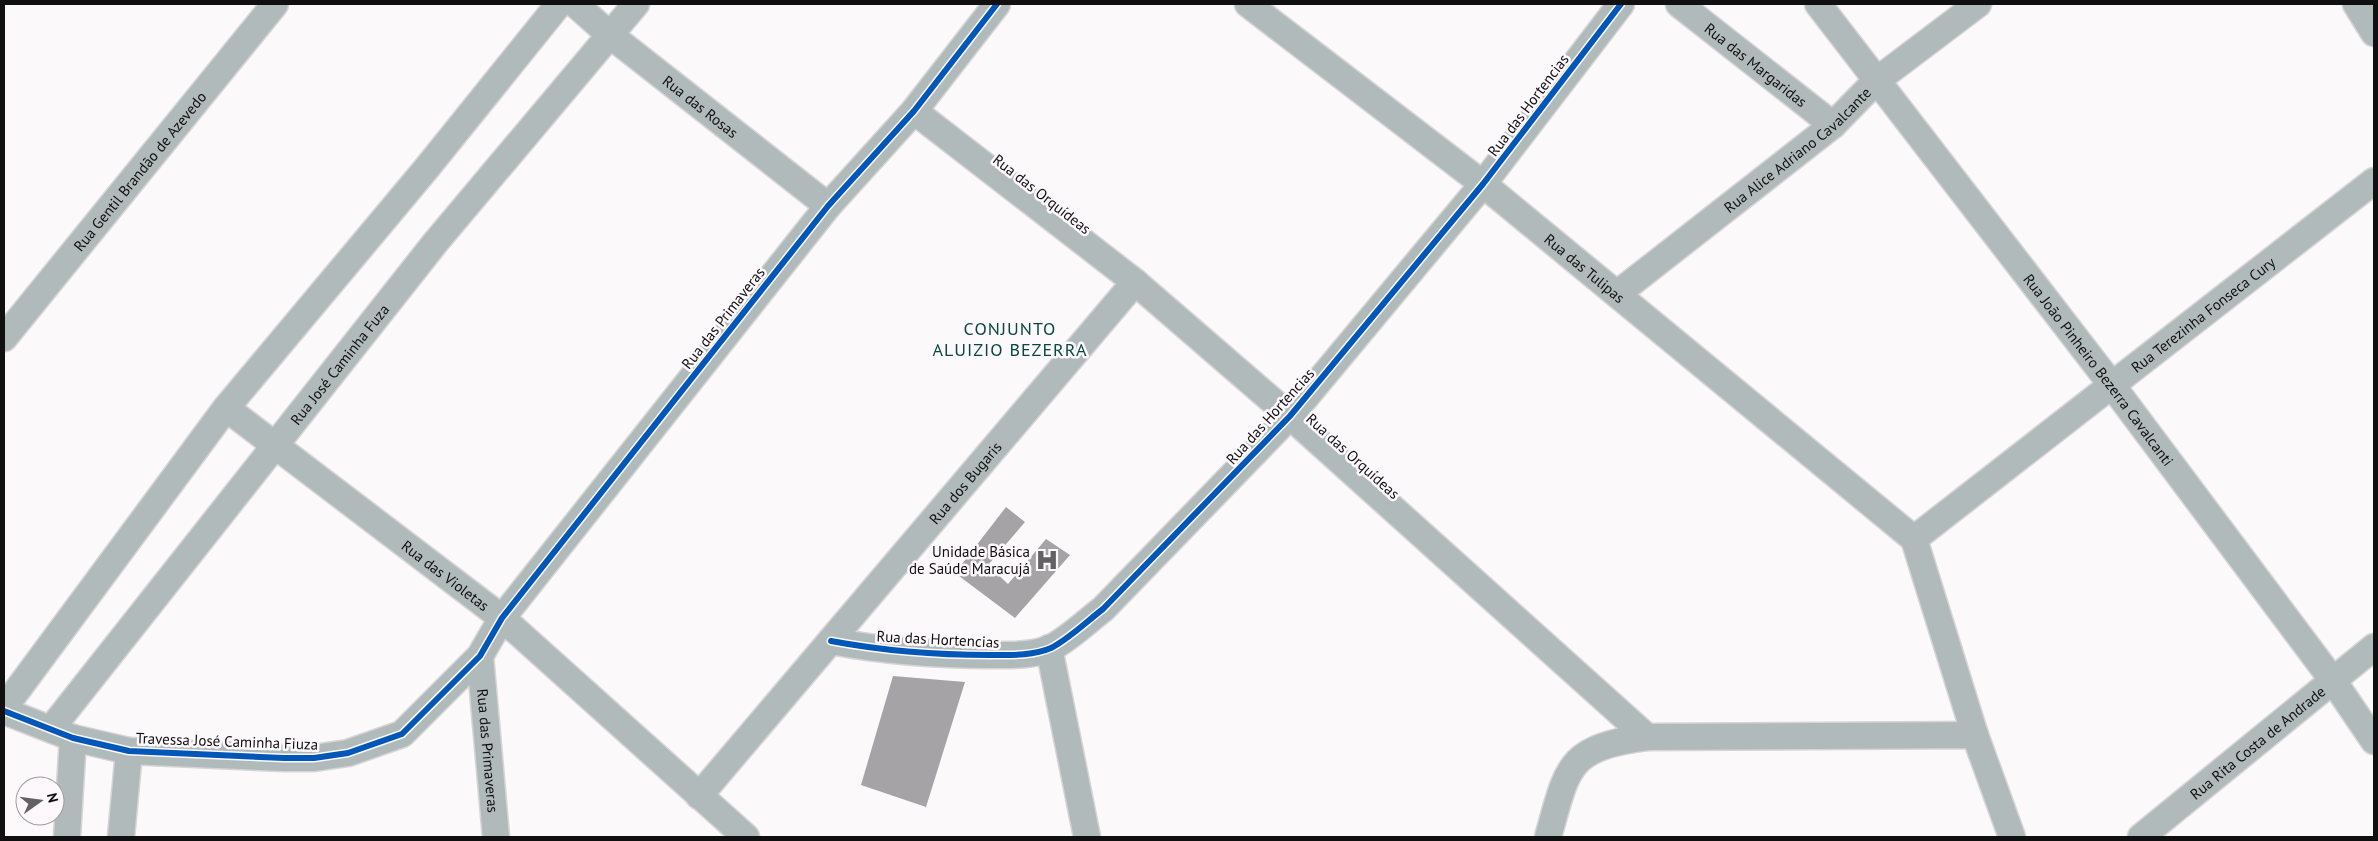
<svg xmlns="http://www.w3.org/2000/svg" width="2378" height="841" viewBox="0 0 2378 841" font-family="'PT Sans',sans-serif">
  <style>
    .building { fill: #a5a3a5 }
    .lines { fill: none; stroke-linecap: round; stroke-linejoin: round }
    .street-casing { stroke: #d6d5d6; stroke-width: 29 }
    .street { stroke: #b1baba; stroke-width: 26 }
    .cycleway-casing { stroke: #fdf8fb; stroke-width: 9 }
    .cycleway { stroke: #0057b8; stroke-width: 6 }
    .labels { text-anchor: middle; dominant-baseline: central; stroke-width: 5; stroke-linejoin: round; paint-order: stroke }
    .street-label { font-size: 15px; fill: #111011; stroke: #fdf8fb }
    .poi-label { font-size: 15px; fill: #111011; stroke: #fdf8fb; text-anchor: end }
    .quarter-label { font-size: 18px; letter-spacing: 1px; fill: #094842; stroke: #fdf8fb }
  </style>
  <rect width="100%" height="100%" fill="#fcf9fb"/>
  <g class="building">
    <polygon points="1006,507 1025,522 988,565 1008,584 1046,539 1070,555 1015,618 955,573"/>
    <polygon points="893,676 965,682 926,807 861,785"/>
  </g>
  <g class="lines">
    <defs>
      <g id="street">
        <path id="s1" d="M575 4 610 35 828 206"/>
        <path id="s2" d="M1248 4 1483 184 1914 539"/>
        <path id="s3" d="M1679 4 1833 125"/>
        <path id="s4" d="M1818 4 2111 384 2334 682 2374 741"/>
        <polyline points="2356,4 2374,33"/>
        <polyline points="914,111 1135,282 1290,416 1647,737"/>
        <path id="s5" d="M1617 294 1833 125 1876 81 1978 4"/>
        <path id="s6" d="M4 338 275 4"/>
        <path id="s7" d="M226 408 502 618 746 837"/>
        <path id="s8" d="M1914 539 2374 181"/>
        <polyline points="1914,539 1975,735"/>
        <path d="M831 641C884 651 936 655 990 655 1009 655 1033 656 1051 648 1070 638 1086 622 1103 609L1290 416 1483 184 1621 4"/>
        <polyline points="1049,648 1087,837"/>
        <path id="s9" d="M480 656 496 837"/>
        <polyline points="4,708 226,408 426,169 559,4"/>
        <polyline points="4,711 73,738 129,751 284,758 314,758 348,753 402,734 480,656 502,618 828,206 914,111 997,4"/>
        <path id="s10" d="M51 729 435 243 636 4"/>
        <path id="s11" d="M699 796 1135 282"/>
        <polyline points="67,837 73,738"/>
        <polyline points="121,837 129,751"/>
        <path d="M1548 837C1568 766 1567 748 1647 737L1975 735 2012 837"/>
        <path id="s12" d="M2141 837 2374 647"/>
      </g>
    </defs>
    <use href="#street" class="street-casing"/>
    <use href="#street" class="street"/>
    <defs>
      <g id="cycleway">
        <path d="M831 641C884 651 936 655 990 655 1009 655 1033 656 1051 648 1070 638 1086 622 1103 609L1290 416 1483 184 1621 4"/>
        <polyline points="4,711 73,738 129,751 284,758 314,758 348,753 402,734 480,656 502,618 828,206 914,111 997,4"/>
      </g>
    </defs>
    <use href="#cycleway" class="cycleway-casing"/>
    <use href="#cycleway" class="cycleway"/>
  </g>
  <defs>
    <symbol id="hospital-bare" viewBox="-9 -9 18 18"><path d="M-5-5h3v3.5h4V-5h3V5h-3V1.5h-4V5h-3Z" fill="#636263" stroke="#fdf8fb" stroke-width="2.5" paint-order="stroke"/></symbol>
  </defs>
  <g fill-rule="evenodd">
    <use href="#hospital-bare" x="1031" y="544" width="32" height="32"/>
  </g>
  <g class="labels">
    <g class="street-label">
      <text stroke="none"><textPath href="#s3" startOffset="98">Rua das Margaridas</textPath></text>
      <text transform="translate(1528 105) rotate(-53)">Rua das Hortencias</text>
      <text stroke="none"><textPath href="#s1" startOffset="162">Rua das Rosas</textPath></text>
      <text stroke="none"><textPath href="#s5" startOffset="231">Rua Alice Adriano Cavalcante</textPath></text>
      <text stroke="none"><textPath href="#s6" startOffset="215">Rua Gentil Brandão de Azevedo</textPath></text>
      <text transform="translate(1042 194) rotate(38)">Rua das Orquídeas</text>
      <text stroke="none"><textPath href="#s2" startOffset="428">Rua das Tulipas</textPath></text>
      <text stroke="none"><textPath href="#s8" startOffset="366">Rua Terezinha Fonseca Cury</textPath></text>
      <text transform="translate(723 318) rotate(-52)">Rua das Primaveras</text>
      <text stroke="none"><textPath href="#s10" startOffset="465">Rua José Caminha Fuza</textPath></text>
      <text stroke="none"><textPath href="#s4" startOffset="461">Rua João Pinheiro Bezerra Cavalcanti</textPath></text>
      <text transform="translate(1270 416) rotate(-48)">Rua das Hortencias</text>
      <text transform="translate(1353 456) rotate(42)">Rua das Orquídeas</text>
      <text stroke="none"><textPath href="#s11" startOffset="411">Rua dos Bugaris</textPath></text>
      <text stroke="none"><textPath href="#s7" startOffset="276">Rua das Violetas</textPath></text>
      <text transform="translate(938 639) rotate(3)">Rua das Hortencias</text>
      <text transform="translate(227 741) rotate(2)">Travessa José Caminha Fiuza</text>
      <text stroke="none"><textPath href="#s12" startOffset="150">Rua Rita Costa de Andrade</textPath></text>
      <text stroke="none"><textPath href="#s9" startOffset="95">Rua das Primaveras</textPath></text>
    </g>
    <g class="poi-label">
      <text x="1030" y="551">Unidade Básica<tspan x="1030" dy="17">de Saúde Maracujá</tspan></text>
    </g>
    <g class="quarter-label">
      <text x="1010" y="328">CONJUNTO<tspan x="1010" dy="21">ALUIZIO BEZERRA</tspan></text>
    </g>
  </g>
  <rect width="2378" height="841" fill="none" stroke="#111011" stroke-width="10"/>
  <g transform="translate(40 801) rotate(76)"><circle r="24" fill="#fdf8fb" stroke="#9f9b9d"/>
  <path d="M0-4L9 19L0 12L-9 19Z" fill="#636263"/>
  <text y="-8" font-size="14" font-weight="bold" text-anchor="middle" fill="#111011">N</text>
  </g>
</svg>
